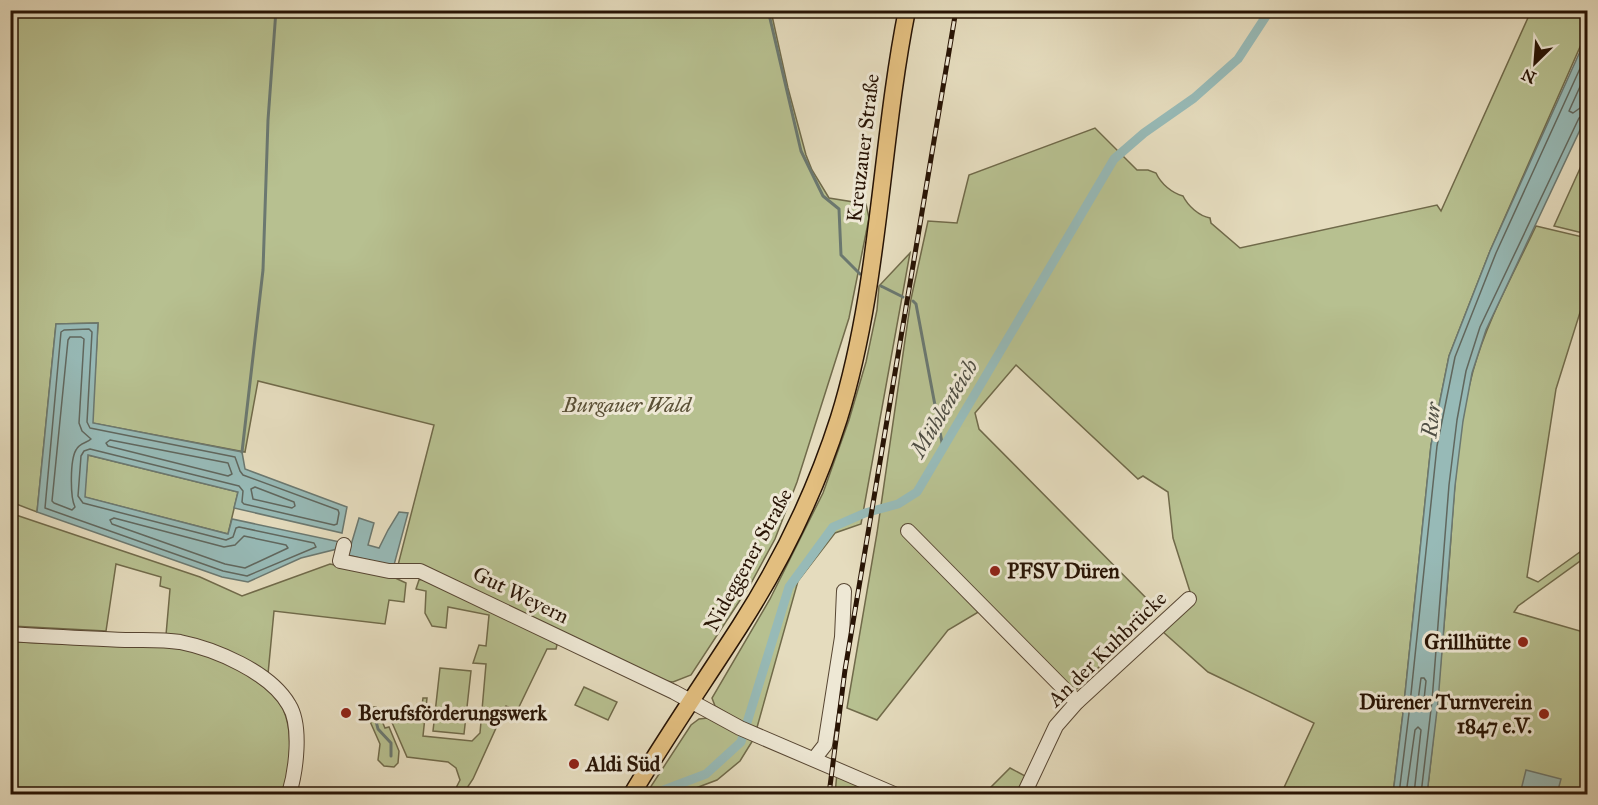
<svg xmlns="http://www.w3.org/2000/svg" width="1598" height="805" viewBox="0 0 1598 805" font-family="'IM FELL Great Primer',serif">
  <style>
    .green { fill: #b7c090; stroke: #706a4a; stroke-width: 1.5 }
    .water { fill: #97bab7; stroke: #6b7870; stroke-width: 1.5 }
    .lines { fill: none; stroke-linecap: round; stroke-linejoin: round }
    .shore { stroke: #60675e; stroke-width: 1.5 }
    .stream { stroke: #6b7870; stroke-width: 3 }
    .canal { stroke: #97bab7; stroke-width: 9 }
    .minor-casing { stroke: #574633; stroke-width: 16 }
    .major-casing { stroke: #281405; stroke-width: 19 }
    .minor { stroke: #eee8d5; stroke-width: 14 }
    .major { stroke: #e2be7f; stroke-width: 16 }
    .rail-casing { stroke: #281405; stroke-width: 5 }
    .rail { stroke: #eee8d5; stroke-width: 3; stroke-dasharray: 9; stroke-linecap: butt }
    .poi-dot { fill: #8f2418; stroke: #eee8d5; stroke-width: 2 }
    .labels { text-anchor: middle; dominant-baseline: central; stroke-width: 6; stroke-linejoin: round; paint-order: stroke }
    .street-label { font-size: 21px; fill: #281405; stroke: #eee8d5 }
    .park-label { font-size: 21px; font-style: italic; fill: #5a5036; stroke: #eee8d5 }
    .poi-label { font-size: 21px; font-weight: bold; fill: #281405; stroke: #eee8d5; text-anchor: start }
    .water-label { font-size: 22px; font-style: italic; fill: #4f4e43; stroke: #eee8d5 }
  </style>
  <rect width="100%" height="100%" fill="#e5dcbe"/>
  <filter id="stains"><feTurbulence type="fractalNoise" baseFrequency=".00333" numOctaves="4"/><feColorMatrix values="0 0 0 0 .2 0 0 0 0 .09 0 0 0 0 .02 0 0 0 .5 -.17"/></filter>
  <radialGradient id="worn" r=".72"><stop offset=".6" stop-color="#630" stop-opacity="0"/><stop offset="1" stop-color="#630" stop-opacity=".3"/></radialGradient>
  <g class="green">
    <polygon points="10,11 771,11 788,88 806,155 812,170 829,198 866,204 869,218 849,318 797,482 775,539 750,585 691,675 673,682 656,680 586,645 397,569 434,425 258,381 245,452 92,423 98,323 56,324 37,512 11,502"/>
    <path d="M1531 11H1587V31L1490 251 1449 356 1431 445 1403 713 1393 794H1281L1314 723 1208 672 1162 631 1193 601 1173 538 1168 492 1143 476 1138 479 1016 365 975 413 979 429 1157 609 1067 699 980 611 948 630 877 720 847 708 877 533 911 299 928 221 957 223 969 175 1095 128 1137 170H1148L1156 173C1161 184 1172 193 1183 196 1188 206 1199 216 1210 218L1211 223 1240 248 1437 205 1441 211Z"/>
    <polygon points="1587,153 1587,234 1554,226"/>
    <path d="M1536 226 1587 238 1588 287 1556 389 1527 577 1538 582 1587 547V556L1518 606 1514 612 1587 633V794H1427C1436 718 1443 641 1449 564 1454 500 1456 433 1473 371 1487 320 1514 273 1536 226Z"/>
    <polygon points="910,253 861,524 835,533 798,581 756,731 715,706 712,698 770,599 823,493 849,420 866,362 877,310 879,286"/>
    <polygon points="88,455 238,492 228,534 84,497"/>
    <polygon points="10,513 200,577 242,596 330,564 391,576 406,583 404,602 389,600 385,624 274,611 268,674 166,635 170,589 160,586 161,577 116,564 106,631 11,626"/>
    <polygon points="423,579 554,641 557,645 556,649 547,649 517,711 506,706 473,779 463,794 453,794 460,780 456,768 448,762 407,757 390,718 420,722 423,698 427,698 423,736 472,741 480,733 486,664 473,663 479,645 486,646 489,615 448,607 446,628 432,626 425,613 426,591 416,589 419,580"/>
    <path d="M10 641C50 645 90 644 129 645 145 646 163 644 179 647 212 654 267 679 283 709 294 733 290 771 282 794H11Z"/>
    <polygon points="440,668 471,671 464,734 433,731"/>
    <polygon points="584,687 617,702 608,720 575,705"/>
    <polygon points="372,707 376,707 385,728 389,727 399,751 398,763 394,767 384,766 378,760 380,744 369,719 369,710"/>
    <polygon points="708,718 753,740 740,761 717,780 680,794 646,794 691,725 699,719"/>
    <polygon points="1010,768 1027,777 1019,794 984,794"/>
    <polygon points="837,773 884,794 835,794"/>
  </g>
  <g class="water">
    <polygon points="1587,36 1587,115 1486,330 1472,373 1463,421 1455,486 1438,702 1427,794 1393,794 1403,713 1431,445 1449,356 1490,251"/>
    <polygon points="98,323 93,423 242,452 245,469 347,507 342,533 234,508 238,492 88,455 85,497 228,534 232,519 340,542 337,549 301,558 248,582 222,577 37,512 56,324"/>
    <polygon points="399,512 408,513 394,565 391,566 348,555 359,518 374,523 368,545 379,548 388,530"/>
    <polygon points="1526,770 1561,779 1557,794 1520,794"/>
  </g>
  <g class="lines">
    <g class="shore">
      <polyline points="1588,69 1569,111 1573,113 1580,108 1588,107"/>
      <polygon points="89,329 92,332 87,422 90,428 235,457 240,471 243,475 338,510 339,513 337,524 334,525 244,504 242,502 243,491 239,486 90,449 84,451 81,456 78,496 83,503 226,540 233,537 236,528 239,527 314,543 316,547 247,576 223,571 45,508 61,332 64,330"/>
      <path d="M70 337H81L84 339 79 423 82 431 91 439C87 443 79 443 76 450 70 460 70 497 75 507L72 510 54 503 52 501 68 340Z"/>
      <polygon points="110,440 228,463 232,474 228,476 108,446 106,443"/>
      <polygon points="255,487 294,502 295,506 292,508 253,499 251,489"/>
      <polygon points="114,518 224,547 235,545 244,536 286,545 288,548 245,568 225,564 112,524 110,520"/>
      <polygon points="1421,678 1424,678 1426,681 1423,709 1420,711 1417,708"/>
      <polyline points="1399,794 1409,713 1437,446 1455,357 1496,253 1588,51"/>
      <polyline points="1406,794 1415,730 1418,727 1421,730 1414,794"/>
      <polyline points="1421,794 1432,701 1449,485 1457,420 1466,371 1480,327 1579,118 1583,115 1588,114"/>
    </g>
    <g class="stream">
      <polyline points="768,10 801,151 823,196 839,209 841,255 860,274"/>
      <polyline points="881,286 903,297"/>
      <polyline points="913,301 916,304 943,448"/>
      <polyline points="242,452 263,270 268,120 276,10"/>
      <polyline points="374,713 378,729 391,743 391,756"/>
    </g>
    <polyline class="canal" points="653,794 706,774 741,742 789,587 833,527 865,513 898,504 917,492 1114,159 1144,133 1194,98 1238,59 1270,10"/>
    <defs>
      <g id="minor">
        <polyline points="908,531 1077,702"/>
        <polyline points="344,545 340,561 389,571 420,571 674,692 740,728 894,794"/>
        <path d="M10 634C49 637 87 638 125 640 143 640 162 639 180 642 215 649 270 672 289 705 302 726 296 771 289 794"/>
        <polyline points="814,759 825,745 842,637 844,591"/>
        <polyline points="1024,794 1056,726 1077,702 1189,599"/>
      </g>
      <path id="major" d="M632 794C666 737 704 682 740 626 781 562 816 490 839 418 880 286 880 145 907 10"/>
    </defs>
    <use href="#minor" class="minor-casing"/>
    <use href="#major" class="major-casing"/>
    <use href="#minor" class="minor"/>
    <use href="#major" class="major"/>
    <defs>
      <polyline id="rail" points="829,794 845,670 956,10"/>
    </defs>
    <use href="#rail" class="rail-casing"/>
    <use href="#rail" class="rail"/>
  </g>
  <g class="poi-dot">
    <circle cx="995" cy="571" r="6"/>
    <circle cx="1523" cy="642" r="6"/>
    <circle cx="346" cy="713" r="6"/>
    <circle cx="1544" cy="714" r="6"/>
    <circle cx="574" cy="764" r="6"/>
  </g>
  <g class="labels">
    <g class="street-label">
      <text transform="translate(863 148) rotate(-83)">Kreuzauer Straße</text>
      <text transform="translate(748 560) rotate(-61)">Nideggener Straße</text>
      <text transform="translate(521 595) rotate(26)">Gut Weyern</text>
      <text transform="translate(1107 649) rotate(-44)">An der Kuhbrücke</text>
    </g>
    <g class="park-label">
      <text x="627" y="405">Burgauer Wald</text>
    </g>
    <g class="poi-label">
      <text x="1007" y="571">PFSV Düren</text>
      <text x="1511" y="642" text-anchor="end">Grillhütte</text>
      <text x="1532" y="702" text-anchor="end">Dürener Turnverein<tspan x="1532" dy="24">1847 e.V.</tspan></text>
      <text x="358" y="713">Berufsförderungswerk</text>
      <text x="586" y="764">Aldi Süd</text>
    </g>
    <g class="water-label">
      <text transform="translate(944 408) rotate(-59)">Mühlenteich</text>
      <text transform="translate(1431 420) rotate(-83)">Rur</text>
    </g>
  </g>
  <rect width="1598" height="805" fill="none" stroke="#e5dcbe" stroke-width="36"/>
  <rect x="12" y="12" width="1574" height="781" fill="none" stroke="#281405" stroke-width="3"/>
  <rect x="18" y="18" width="1562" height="769" fill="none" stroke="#281405" stroke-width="1.5"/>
  <g transform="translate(1535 63) rotate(205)" stroke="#eee8d5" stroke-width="4.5" paint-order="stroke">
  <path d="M0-4.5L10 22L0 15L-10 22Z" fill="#281405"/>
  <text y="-9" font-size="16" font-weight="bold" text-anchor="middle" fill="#281405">N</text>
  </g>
  <rect width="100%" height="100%" filter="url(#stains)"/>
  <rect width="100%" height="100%" fill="url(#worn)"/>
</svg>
